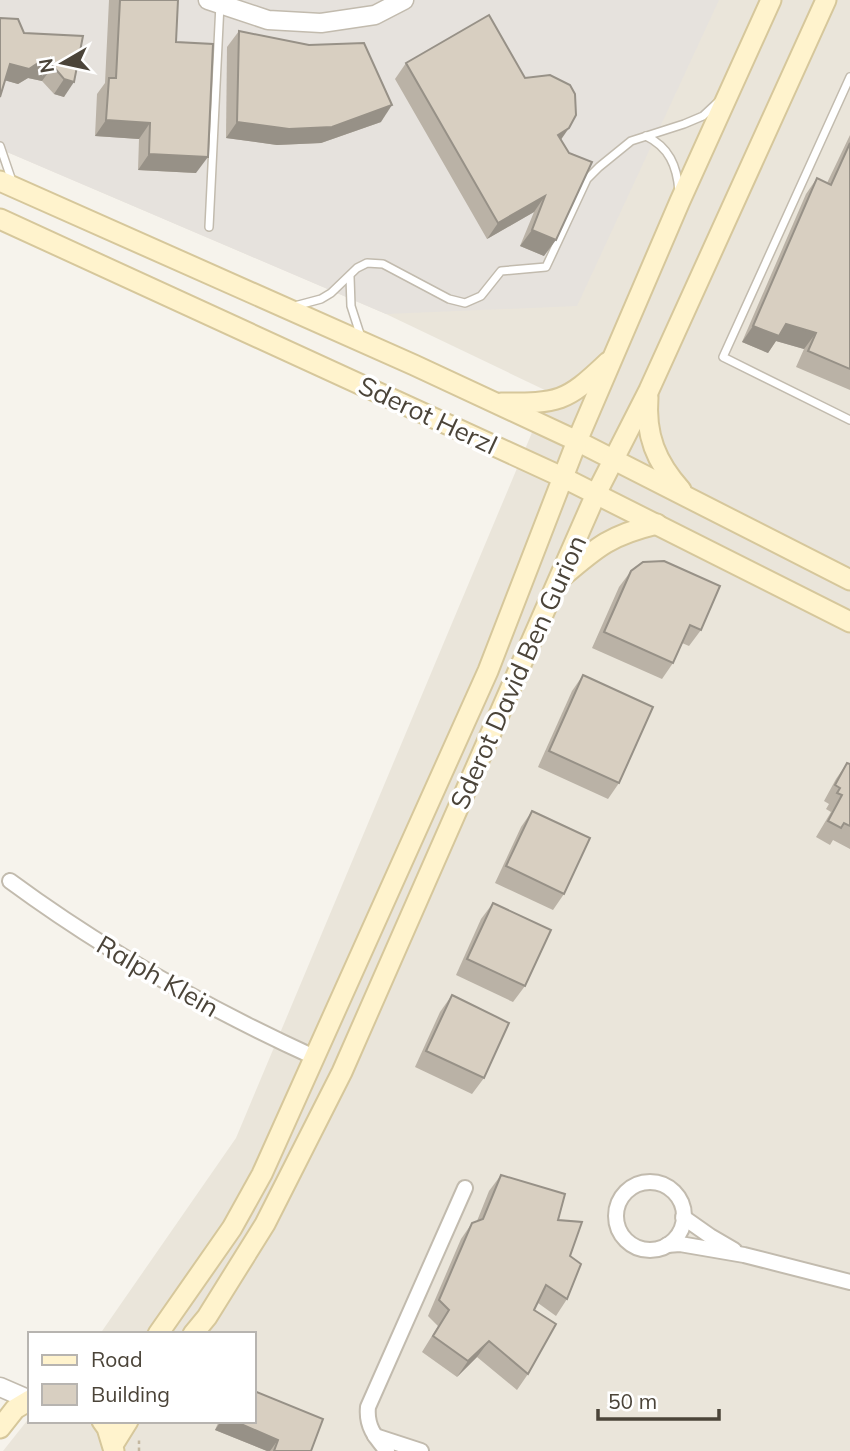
<svg xmlns="http://www.w3.org/2000/svg" width="850" height="1451" viewBox="0 0 850 1451" font-family="Mulish,sans-serif">
  <style>
    .residential { fill: #eae5da }
    .industrial { fill: #e6e2dd }
    .lines { fill: none; stroke-linecap: round; stroke-linejoin: round }
    .service-casing { stroke: #c2bbae; stroke-width: 10 }
    .minor-casing { stroke: #c2bbae; stroke-width: 18 }
    .tertiary-casing { stroke: #c2bbae; stroke-width: 21 }
    .secondary-casing { stroke: #d6c79b; stroke-width: 23 }
    .path { stroke: #c4b79f; stroke-width: 2.5; stroke-dasharray: 3.5 3.5; stroke-linecap: butt }
    .service { stroke: #fff; stroke-width: 7 }
    .minor { stroke: #fff; stroke-width: 14 }
    .tertiary { stroke: #fff; stroke-width: 18 }
    .secondary { stroke: #fff3cd; stroke-width: 19 }
    .wall { fill: #bab2a6 }
    .shaded-wall { fill: #979187 }
    .building { fill: #d8cfc1; stroke: #979187; stroke-width: 2 }
    .labels { text-anchor: middle; dominant-baseline: central; stroke-width: 7; stroke-linejoin: round; paint-order: stroke }
    .street-label { font-size: 26px; fill: #4b4439; stroke: #fff }
  </style>
  <rect width="100%" height="100%" fill="#f6f3ec"/>
  <polygon class="residential" points="0,0 850,0 850,1451 3,1451 30,1417 30,1421 254,1421 254,1334 100,1334 236,1138 549,392 386,314 0,149"/>
  <polygon class="industrial" points="0,0 719,0 577,306 386,314 0,149"/>
  <g class="lines">
    <defs>
      <g id="service">
        <polyline points="850,77 723,357 850,420"/>
        <path d="M646 136C669 147 677 166 679 191"/>
        <polyline points="0,146 13,184"/>
        <polyline points="209,227 220,4"/>
        <polyline points="350,277 351,306 361,337"/>
        <polyline points="291,307 321,299 331,293 357,268 367,263 383,264 449,299 465,303 481,296 501,271 546,267 587,179 599,167 631,141 684,124 703,116 718,102"/>
      </g>
      <g id="minor">
        <path d="M10 881C105 951 207 1008 314 1057"/>
        <circle cx="650" cy="1216" r="34"/>
        <polyline points="683,1217 710,1236 734,1250"/>
        <polyline points="667,1245 680,1244 744,1255 850,1282"/>
        <polyline points="375,1436 421,1451"/>
        <path d="M387 1451C375 1437 366 1426 368 1407L465 1188"/>
      </g>
      <g id="tertiary">
        <polyline points="208,0 268,20 321,23 375,15 404,0"/>
        <polyline points="0,1387 30,1400"/>
      </g>
      <g id="secondary">
        <polyline points="0,181 414,365 577,441 850,580"/>
        <polyline points="0,219 562,477 850,622"/>
        <path d="M648 397C645 435 656 462 681 490"/>
        <path d="M501 403C559 403 565 403 608 362"/>
        <path d="M562 577C598 546 611 535 657 524"/>
        <polyline points="158,1334 232,1228 262,1174 488,671 577,441 680,201 771,0"/>
        <polyline points="193,1334 207,1317 265,1224 342,1072 596,494 649,390 826,0"/>
        <polyline points="102,1421 107,1428 114,1451"/>
        <polyline points="0,1428 15,1409 30,1400"/>
        <polyline points="113,1445 128,1421"/>
      </g>
    </defs>
    <use href="#service" class="service-casing"/>
    <use href="#minor" class="minor-casing"/>
    <use href="#tertiary" class="tertiary-casing"/>
    <use href="#secondary" class="secondary-casing"/>
    <polyline class="path" points="139,1451 139,1438"/>
    <use href="#service" class="service"/>
    <use href="#minor" class="minor"/>
    <use href="#tertiary" class="tertiary"/>
    <use href="#secondary" class="secondary"/>
  </g>
  <g class="wall">
    <polygon points="109,0 178,0 176,42 196,173 138,170 139,139 95,136 97,94 105,83"/>
    <polygon points="0,18 24,33 83,36 64,97 54,94 42,81 28,78 18,84 5,80"/>
    <polygon points="239,31 381,122 321,143 277,145 226,138 227,47"/>
    <polygon points="406,63 561,140 544,256 520,246 534,212 487,239 395,79"/>
    <polygon points="850,135 850,390 796,367 804,349 776,341 768,353 742,342 806,194 817,178 827,183"/>
    <polygon points="631,571 701,630 689,646 682,643 673,663 662,679 592,648 619,587"/>
    <polygon points="583,675 619,783 608,799 538,767 572,691"/>
    <polygon points="847,763 850,764 850,849 833,840 830,845 816,837 831,812 826,809 829,804 824,801 836,779"/>
    <polygon points="532,811 564,894 553,910 495,883 521,827"/>
    <polygon points="493,903 525,986 513,1002 456,975 481,919"/>
    <polygon points="452,995 484,1078 472,1094 415,1067 440,1012"/>
    <polygon points="501,1175 558,1220 570,1256 567,1299 556,1316 538,1303 534,1310 528,1374 517,1390 477,1357 457,1377 422,1352 438,1326 428,1316 461,1239 472,1223 477,1221 489,1191"/>
    <polygon points="219,1421 254,1421 311,1451 267,1451 215,1430"/>
  </g>
  <g class="shaded-wall">
    <polygon points="38,63 53,66 42,81 28,78 18,84 0,79 10,64"/>
    <polygon points="64,79 74,82 64,97 54,94"/>
    <polygon points="392,105 381,122 321,143 277,145 226,138 237,122"/>
    <polygon points="106,120 150,123 139,139 95,136"/>
    <polygon points="569,128 558,144 558,135"/>
    <polygon points="149,154 208,157 196,173 138,170"/>
    <polygon points="545,196 534,212 487,239 498,223"/>
    <polygon points="532,230 556,240 544,256 520,246"/>
    <polygon points="786,324 816,333 804,349 776,341 768,353 742,342 753,326"/>
    <polygon points="489,1341 477,1357 457,1377 468,1361"/>
    <polygon points="221,1421 234,1421 278,1440 270,1451 267,1451 215,1430"/>
  </g>
  <g class="building">
    <polygon points="120,0 178,0 176,42 213,44 208,157 149,154 150,123 106,120 109,78 116,78"/>
    <polygon points="489,15 525,78 550,75 570,85 575,94 576,115 569,128 558,135 569,153 592,162 556,240 532,230 545,196 498,223 406,63"/>
    <polygon points="0,18 18,19 24,33 83,36 74,82 64,79 53,66 38,63 29,69 10,64 0,97"/>
    <polygon points="239,31 309,45 364,43 392,105 332,127 289,129 237,122"/>
    <polygon points="850,143 850,369 808,351 816,333 786,324 779,336 753,326 817,178 831,185"/>
    <polygon points="664,561 720,586 701,630 690,625 673,663 604,632 631,571 643,562"/>
    <polygon points="583,675 653,707 619,783 549,751"/>
    <polygon points="847,763 850,764 850,826 844,823 841,828 828,821 842,795 837,793 840,788 835,785"/>
    <polygon points="532,811 590,838 564,894 506,866"/>
    <polygon points="493,903 551,930 525,986 467,959"/>
    <polygon points="452,995 509,1023 484,1078 426,1051"/>
    <polygon points="501,1175 565,1194 558,1220 582,1222 570,1256 581,1264 567,1299 546,1285 534,1310 556,1324 528,1374 489,1341 468,1361 433,1336 449,1310 439,1300 472,1223 483,1219"/>
    <polygon points="254,1391 323,1419 311,1451 274,1451 278,1440 234,1421 254,1421"/>
  </g>
  <g class="labels">
    <g class="street-label">
      <text transform="translate(428 415) rotate(25)">Sderot Herzl</text>
      <text transform="translate(518 672) rotate(-66)">Sderot David Ben Gurion</text>
      <text transform="translate(158 976) rotate(30)">Ralph Klein</text>
    </g>
  </g>
  <rect x="28" y="1332" width="228" height="91" fill="#ffffff" stroke="#b7b4b0" stroke-width="2"/>
  <rect x="42" y="1355" width="35" height="10" fill="#fff3cd" stroke="#b7b4b0" stroke-width="2"/>
  <text x="91" y="1367" font-size="21" fill="#4b4439">Road</text>
  <rect x="42" y="1384" width="35" height="21" fill="#d8cfc1" stroke="#b7b4b0" stroke-width="2"/>
  <text x="91" y="1402" font-size="21" fill="#4b4439">Building</text>
  <g transform="translate(63 63) rotate(261)" stroke="#ffffff" stroke-width="5" paint-order="stroke">
  <path d="M0-5L12 26L0 18L-12 26Z" fill="#4b4439"/>
  <text y="-10" font-size="19" font-weight="bold" text-anchor="middle" fill="#4b4439">N</text>
  </g>
  <path d="M598 1409v10h121v-10" fill="none" stroke="#4b4439" stroke-width="3.5"/>
  <text x="608" y="1409" font-size="21" fill="#4b4439" stroke="#ffffff" stroke-width="5" paint-order="stroke">50 m</text>
</svg>
